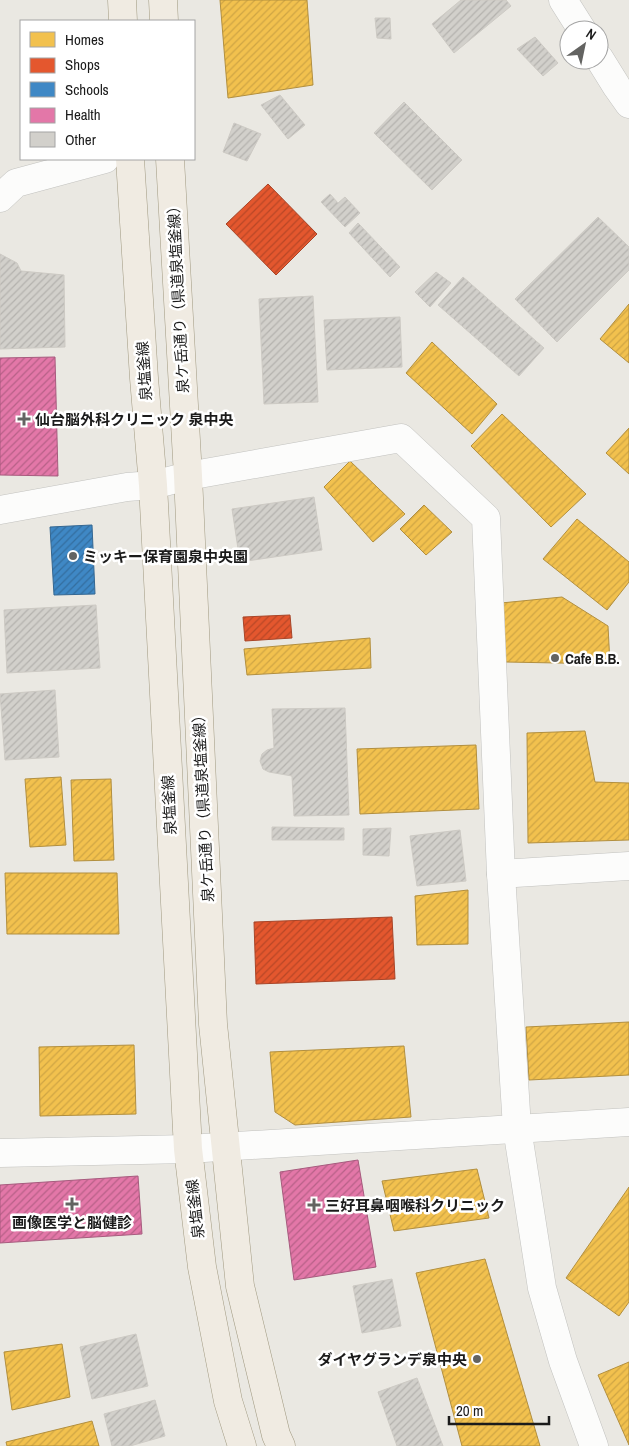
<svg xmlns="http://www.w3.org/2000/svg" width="629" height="1446" viewBox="0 0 629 1446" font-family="'Archivo Narrow','Noto Sans JP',sans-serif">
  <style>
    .homes { fill: url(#homes-hatch); stroke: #b28f3f }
    .shops { fill: url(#shops-hatch); stroke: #a84528 }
    .schools { fill: url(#schools-hatch); stroke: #346792 }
    .health { fill: url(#health-hatch); stroke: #a75b7e }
    .building { fill: url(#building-hatch); stroke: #cdcac4 }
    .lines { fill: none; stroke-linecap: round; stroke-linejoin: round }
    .minor-casing { stroke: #c2c2bf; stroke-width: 29 }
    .tertiary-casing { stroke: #c2c2bf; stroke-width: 29 }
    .primary-casing { stroke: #a09980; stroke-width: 29 }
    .minor { stroke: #fcfcfb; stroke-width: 28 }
    .tertiary { stroke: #fcfcfb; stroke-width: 28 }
    .primary { stroke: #f0ebe2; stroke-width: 28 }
    .poi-dot { fill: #636361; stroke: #fff; stroke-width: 2 }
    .labels { text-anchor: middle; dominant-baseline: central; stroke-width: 5; stroke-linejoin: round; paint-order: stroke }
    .street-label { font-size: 15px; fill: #1b1b1b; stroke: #fff }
    .poi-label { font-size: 15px; font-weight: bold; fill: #1b1b1b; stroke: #fff; text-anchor: start }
  </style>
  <defs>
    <pattern id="homes-hatch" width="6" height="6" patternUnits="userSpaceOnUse" patternTransform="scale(1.25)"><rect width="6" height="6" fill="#f2c14e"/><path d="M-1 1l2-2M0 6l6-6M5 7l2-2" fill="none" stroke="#cfa544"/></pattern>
    <pattern id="shops-hatch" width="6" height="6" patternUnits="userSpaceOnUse" patternTransform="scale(1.25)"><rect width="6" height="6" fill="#e4572e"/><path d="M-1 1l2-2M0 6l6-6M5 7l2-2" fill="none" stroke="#b84726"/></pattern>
    <pattern id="schools-hatch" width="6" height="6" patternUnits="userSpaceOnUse" patternTransform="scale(1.25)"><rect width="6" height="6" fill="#3f88c5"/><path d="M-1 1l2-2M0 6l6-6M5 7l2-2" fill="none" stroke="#346e9f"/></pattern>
    <pattern id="health-hatch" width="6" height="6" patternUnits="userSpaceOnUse" patternTransform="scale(1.25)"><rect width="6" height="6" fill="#e377a8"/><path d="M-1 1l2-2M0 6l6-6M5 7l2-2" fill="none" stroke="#b76188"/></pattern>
    <pattern id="building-hatch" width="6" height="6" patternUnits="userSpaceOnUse" patternTransform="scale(1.25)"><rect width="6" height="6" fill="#d2d0cb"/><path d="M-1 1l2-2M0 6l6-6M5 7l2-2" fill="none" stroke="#b4b2ae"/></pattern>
  </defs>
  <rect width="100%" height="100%" fill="#eae8e2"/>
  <g class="homes">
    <polygon points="220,0 307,0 313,85 228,98"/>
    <polygon points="629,304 629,363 600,339"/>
    <polygon points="432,342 497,404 472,434 406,373"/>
    <polygon points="502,414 586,494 551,527 471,446"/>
    <polygon points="629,428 629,474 606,453"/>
    <polygon points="350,461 405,514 373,542 324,487"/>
    <polygon points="424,505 452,532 426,555 400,529"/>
    <polygon points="577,519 629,562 629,582 607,610 543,559"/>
    <polygon points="562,597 608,626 610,664 505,662 501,603"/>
    <polygon points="370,638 371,668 247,675 244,649"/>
    <polygon points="585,731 595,782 629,783 629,840 528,843 527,733"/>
    <polygon points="476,745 479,809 360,814 357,749"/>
    <polygon points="61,777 66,845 30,847 25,779"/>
    <polygon points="111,779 114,860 74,861 71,780"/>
    <polygon points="5,873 117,873 119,934 7,934"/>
    <polygon points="468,890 468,944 417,945 415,896"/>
    <polygon points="629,1022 629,1075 529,1080 526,1027"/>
    <polygon points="134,1045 136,1114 40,1116 39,1047"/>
    <polygon points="404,1046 411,1117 295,1125 275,1112 270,1052"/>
    <polygon points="477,1169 489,1218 394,1231 382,1181"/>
    <polygon points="629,1187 629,1302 619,1316 566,1278"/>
    <polygon points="485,1259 540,1446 462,1446 416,1273"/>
    <polygon points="62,1344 70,1397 12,1410 4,1352"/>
    <polygon points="629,1362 629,1445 598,1375"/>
    <polygon points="92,1421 99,1446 7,1446 6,1442"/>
  </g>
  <g class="shops">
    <polygon points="268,184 317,234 276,275 226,224"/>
    <polygon points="290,615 292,638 245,641 243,617"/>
    <polygon points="392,917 395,979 256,984 254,922"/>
  </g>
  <polygon class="schools" points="92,525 95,594 54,595 50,527"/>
  <g class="health">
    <polygon points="55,357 58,476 0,475 0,358"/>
    <polygon points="358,1160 376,1267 294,1280 280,1172"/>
    <polygon points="138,1176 142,1234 0,1243 0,1185"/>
  </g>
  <g class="building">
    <polygon points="461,0 506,0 511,6 454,53 432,24"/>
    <polygon points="375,18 390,18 391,39 377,38"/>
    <polygon points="535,37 558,63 543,76 517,49"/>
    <polygon points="280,95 305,125 288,139 261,105"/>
    <polygon points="404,102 462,160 432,190 374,133"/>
    <polygon points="234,123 261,134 247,161 223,152"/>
    <polygon points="330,194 338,203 345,197 360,213 345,227 321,202"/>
    <polygon points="598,217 629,247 629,270 557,342 515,299"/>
    <polygon points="358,223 400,267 390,277 349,233"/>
    <polygon points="0,254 17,263 21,271 64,275 65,347 0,349"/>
    <polygon points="436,272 451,283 430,307 415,292"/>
    <polygon points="463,277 544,348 519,376 438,305"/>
    <polygon points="313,296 318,402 264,404 259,299"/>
    <polygon points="400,317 402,367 327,370 324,320"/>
    <polygon points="314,497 322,550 240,562 232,509"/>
    <polygon points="96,605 100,668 7,673 4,610"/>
    <polygon points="55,690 59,757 5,760 0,694"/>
    <polygon points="345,708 349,815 294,816 292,776 269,772 263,769 260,761 262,754 267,750 274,748 272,709"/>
    <polygon points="272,827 344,828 344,840 272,840"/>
    <polygon points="391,828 389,856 363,855 363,829"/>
    <polygon points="460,830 466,881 417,886 410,836"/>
    <polygon points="392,1279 401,1326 362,1333 353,1286"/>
    <polygon points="136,1334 148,1386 92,1399 80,1347"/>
    <polygon points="417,1378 443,1446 397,1446 378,1392"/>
    <polygon points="155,1400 165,1436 130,1446 112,1446 104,1414"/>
  </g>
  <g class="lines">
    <defs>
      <g id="minor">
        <polyline points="0,198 16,183 105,159"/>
        <polyline points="0,510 127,487 153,485 188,476 401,438 486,518 501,874 517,1128 542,1288 563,1361 594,1446"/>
        <polyline points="501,874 629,866"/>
        <polyline points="0,1153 188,1149 629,1122"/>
      </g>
      <g id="tertiary">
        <polyline points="563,0 582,30"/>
        <polyline points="599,58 617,87 629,104"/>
      </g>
      <g id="primary">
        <polyline points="122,0 123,21"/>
        <polyline points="163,0 164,21"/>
        <polyline points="130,159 144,378 153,485 188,1149 202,1267 228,1401 242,1446"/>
        <polyline points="170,159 188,476 213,1024 240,1286 276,1435 281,1446"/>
      </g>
    </defs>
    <use href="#minor" class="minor-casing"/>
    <use href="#tertiary" class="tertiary-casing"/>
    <use href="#primary" class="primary-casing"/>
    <use href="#minor" class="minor"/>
    <use href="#tertiary" class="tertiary"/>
    <use href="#primary" class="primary"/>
  </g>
  <g class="poi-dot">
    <path d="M21.5 411.5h5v5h5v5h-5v5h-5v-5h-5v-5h5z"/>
    <circle cx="73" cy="556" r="5"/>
    <circle cx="555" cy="658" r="5"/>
    <path d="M69.5 1196.5h5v5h5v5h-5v5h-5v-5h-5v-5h5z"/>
    <path d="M311.5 1197.5h5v5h5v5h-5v5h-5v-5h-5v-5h5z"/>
    <circle cx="477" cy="1359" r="5"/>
  </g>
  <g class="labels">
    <g class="street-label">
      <text transform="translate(178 296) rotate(-93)">泉ケ岳通り（県道泉塩釜線）</text>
      <text transform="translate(144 371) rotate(-94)">泉塩釜線</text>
      <text transform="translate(169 805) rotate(-93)">泉塩釜線</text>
      <text transform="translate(203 805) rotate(-93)">泉ケ岳通り（県道泉塩釜線）</text>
      <text transform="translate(195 1209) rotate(-97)">泉塩釜線</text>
    </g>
    <g class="poi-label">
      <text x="35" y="419">仙台脳外科クリニック 泉中央</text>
      <text x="83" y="556">ミッキー保育園泉中央園</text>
      <text x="565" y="658">Cafe B.B.</text>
      <text x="325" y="1205">三好耳鼻咽喉科クリニック</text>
      <text x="72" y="1222" text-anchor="middle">画像医学と脳健診</text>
      <text x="467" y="1359" text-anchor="end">ダイヤグランデ泉中央</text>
    </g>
  </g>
  <rect x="20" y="20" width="175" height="140" fill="#ffffff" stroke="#a4a4a4"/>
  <rect x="30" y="32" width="25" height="15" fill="#f2c14e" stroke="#a4a4a4"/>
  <text x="65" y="45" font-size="15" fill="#1b1b1b">Homes</text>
  <rect x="30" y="58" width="25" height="15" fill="#e4572e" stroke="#a4a4a4"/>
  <text x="65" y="70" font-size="15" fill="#1b1b1b">Shops</text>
  <rect x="30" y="82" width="25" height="15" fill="#3f88c5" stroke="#a4a4a4"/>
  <text x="65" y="95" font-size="15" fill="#1b1b1b">Schools</text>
  <rect x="30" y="108" width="25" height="15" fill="#e377a8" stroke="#a4a4a4"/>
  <text x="65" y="120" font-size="15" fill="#1b1b1b">Health</text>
  <rect x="30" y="132" width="25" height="15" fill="#d2d0cb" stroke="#a4a4a4"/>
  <text x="65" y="145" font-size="15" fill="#1b1b1b">Other</text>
  <g transform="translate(584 45) rotate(33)"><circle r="24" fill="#ffffff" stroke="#a4a4a4"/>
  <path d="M0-4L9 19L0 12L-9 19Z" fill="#636361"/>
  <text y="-8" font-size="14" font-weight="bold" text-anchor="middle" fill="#1b1b1b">N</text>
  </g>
  <path d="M449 1416v8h100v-8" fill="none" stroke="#1b1b1b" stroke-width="2.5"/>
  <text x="456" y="1416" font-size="15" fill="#1b1b1b" stroke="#ffffff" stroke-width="4" paint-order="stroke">20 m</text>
</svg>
